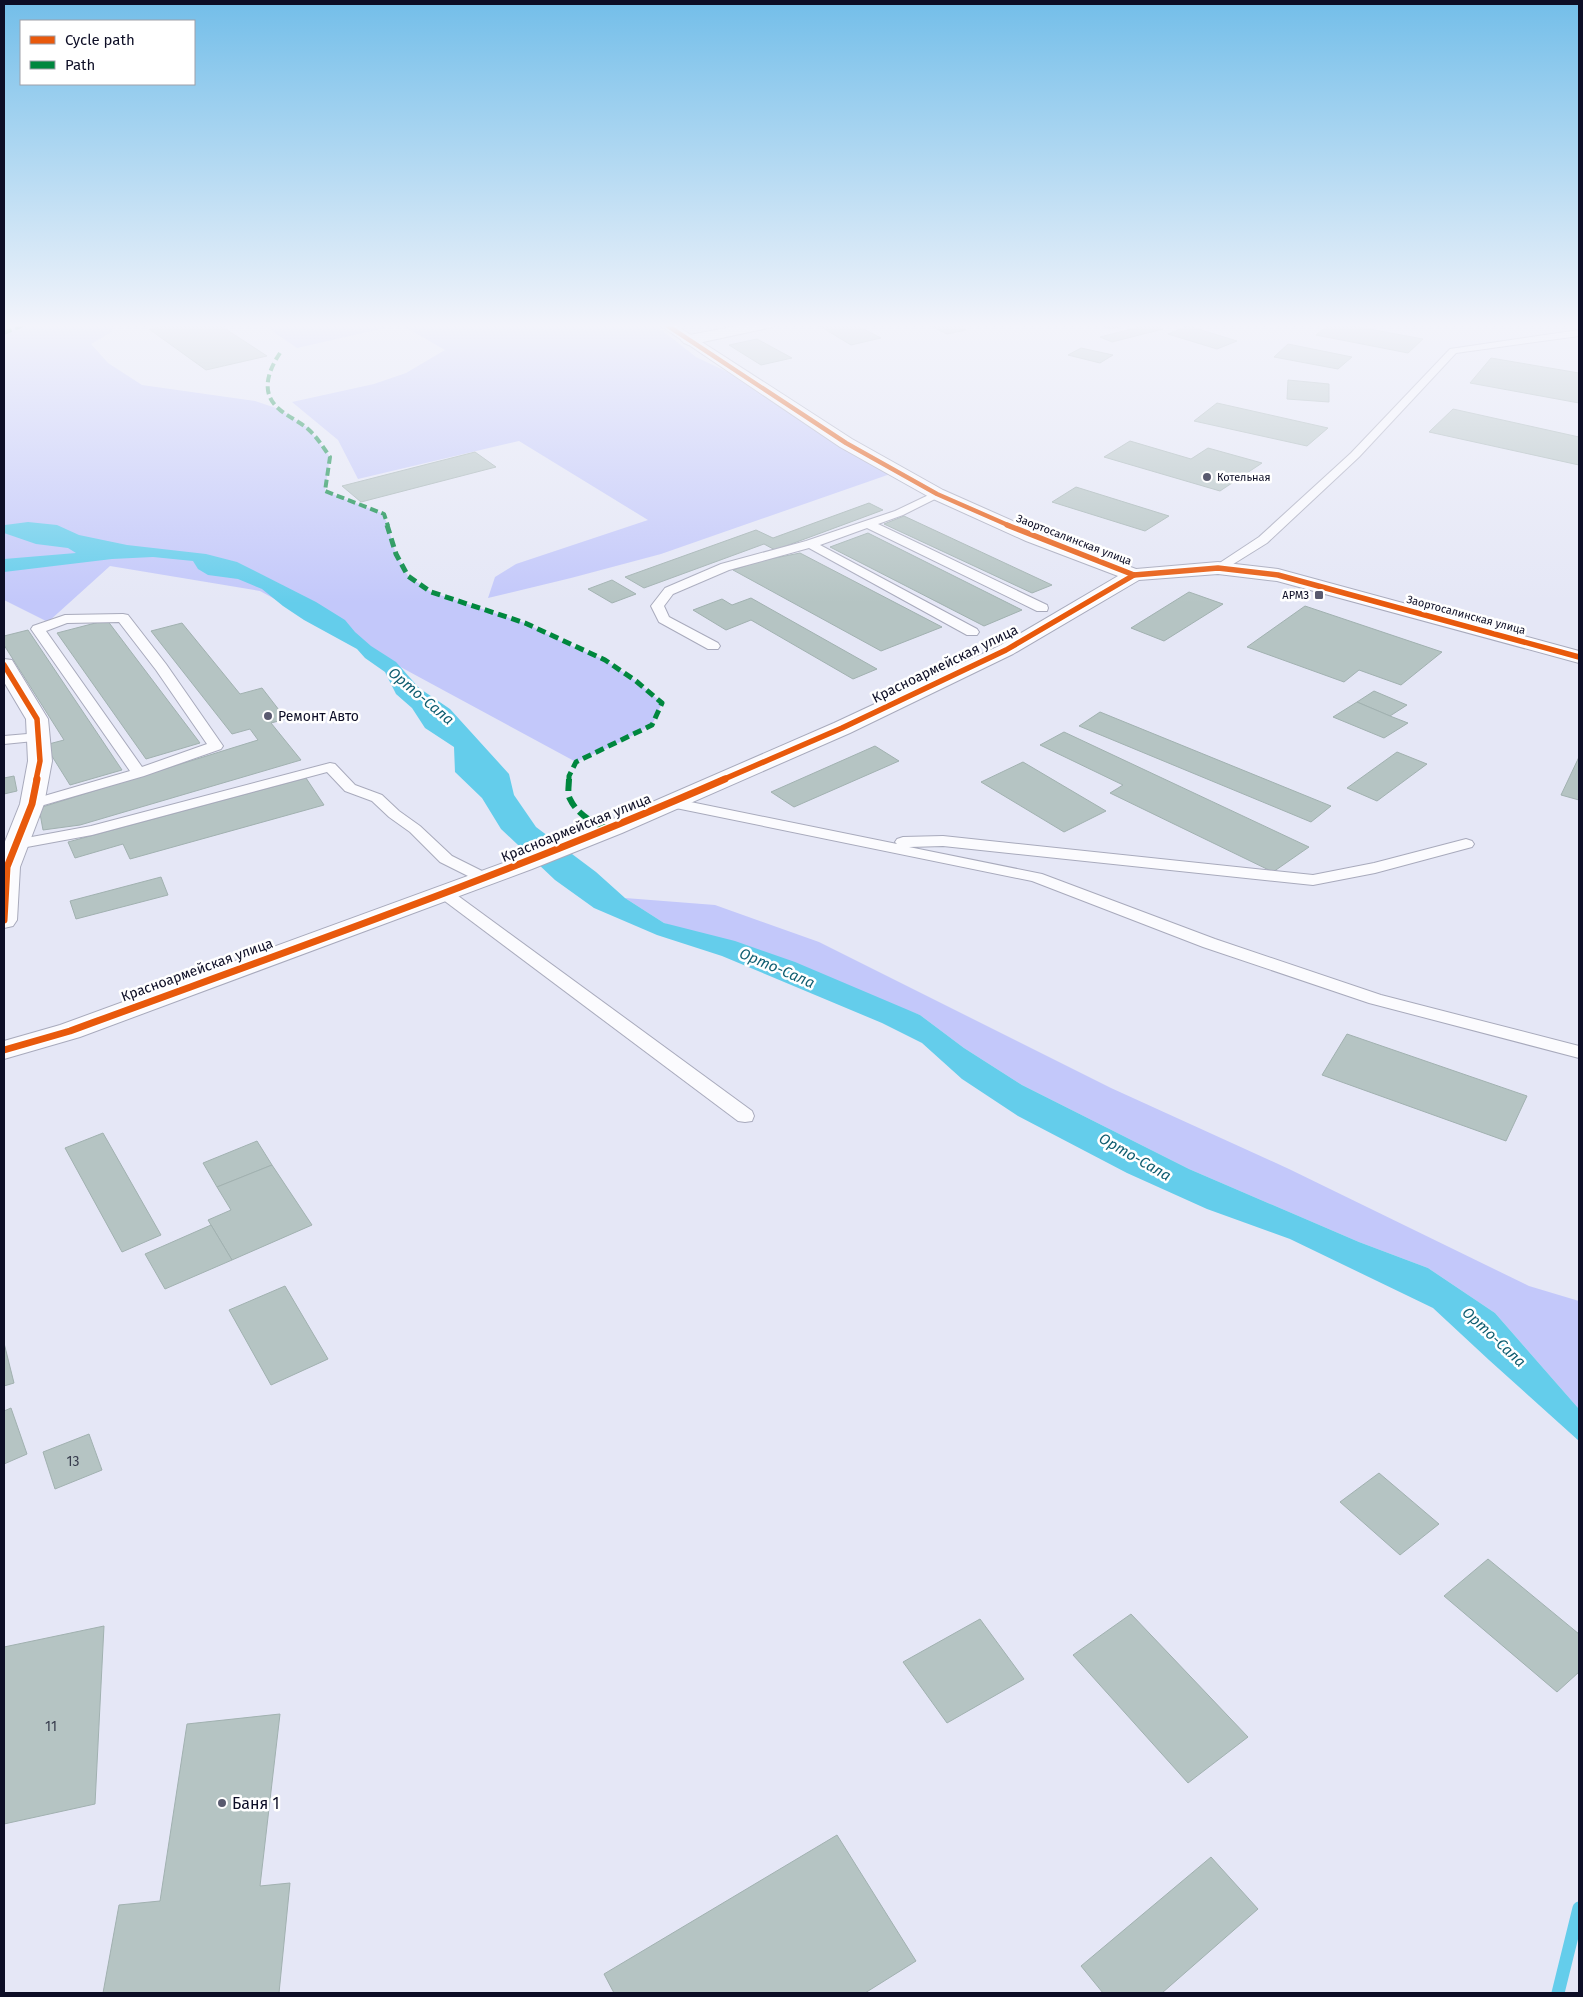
<svg xmlns="http://www.w3.org/2000/svg" width="1583" height="1997" viewBox="0 0 1583 1997" font-family="'Fira Sans',sans-serif">
  <style>
    .green { fill: #c3c8fa }
    .water { fill: #64cdeb }
    .lines { fill: none; stroke-linecap: round; stroke-linejoin: round }
    .stream { stroke: #64cdeb; stroke-width: 13 }
    .building { fill: #b5c4c3; stroke: #a1b1b0 }
    .lane-casing { stroke: #a8aabc; stroke-width: 2 }
    .street-casing { stroke: #a8aabc; stroke-width: 2 }
    .secondary-casing { stroke: #a8aabc; stroke-width: 2 }
    .lane { fill: #fbfbfe; fill-rule: evenodd }
    .street { fill: #fbfbfe; fill-rule: evenodd }
    .secondary { fill: #fbfbfe; fill-rule: evenodd }
    .quiet-far2 { stroke: #00873e; stroke-width: 4; stroke-dasharray: 8 4; stroke-linecap: butt }
    .quiet-far1 { stroke: #00873e; stroke-width: 5; stroke-dasharray: 9 5; stroke-linecap: butt }
    .quiet { stroke: #00873e; stroke-width: 6; stroke-dasharray: 12 6; stroke-linecap: butt }
    .cycleway-far2-casing { stroke: #fff; stroke-width: 6 }
    .cycleway-far1-casing { stroke: #fff; stroke-width: 8 }
    .cycleway-casing { stroke: #fff; stroke-width: 10 }
    .cycleway-far2 { stroke: #e8590c; stroke-width: 4.5 }
    .cycleway-far1 { stroke: #e8590c; stroke-width: 5.5 }
    .cycleway { stroke: #e8590c; stroke-width: 7 }
    .poi-dot { fill: #595a6f; stroke: #fff; stroke-width: 2 }
    .labels { text-anchor: middle; dominant-baseline: central; stroke-width: 5; stroke-linejoin: round; paint-order: stroke }
    .far-poi-label { font-size: 11px; fill: #0d0e26; stroke: #fff; text-anchor: start }
    .far-street-label { font-size: 11px; fill: #0d0e26; stroke: #fff }
    .street-label { font-size: 14px; fill: #0d0e26; stroke: #fff }
    .poi-label { font-size: 14px; fill: #0d0e26; stroke: #fff; text-anchor: start }
    .near-number-label { font-size: 14px; fill: #373c4d }
    .water-label { font-size: 15px; font-style: italic; fill: #105e71; stroke: #fff }
    .near-poi-label { font-size: 16px; fill: #0d0e26; stroke: #fff; text-anchor: start }
  </style>
  <rect width="100%" height="100%" fill="#e5e7f6"/>
  <g class="green">
    <polygon points="4,324 111,324 113,331 91,344 108,363 142,385 255,401 279,409 308,428 330,457 325,491 384,514 396,554 408,576 431,592 525,623 565,643 605,660 636,681 662,703 652,725 616,744 576,762 260,591 110,566 48,622 4,600"/>
    <polygon points="262,324 378,324 385,328 297,348"/>
    <polygon points="400,324 654,324 696,357 759,387 896,472 661,554 571,578 488,598 495,577 516,564 648,520 519,441 358,479 338,440 292,402 374,384 406,373 445,350"/>
    <polygon points="625,898 715,905 819,942 1111,1088 1289,1169 1529,1286 1579,1301 1579,1409 1495,1313 1428,1268 1359,1242 1189,1169 1022,1085 964,1048 920,1015 664,923"/>
  </g>
  <polygon class="water" points="28,522 57,525 79,535 127,545 206,554 237,562 316,602 345,620 355,632 371,646 396,662 419,688 450,709 509,774 514,795 536,827 596,872 625,898 664,923 735,941 795,962 920,1015 964,1048 1022,1085 1189,1169 1359,1242 1428,1268 1495,1313 1579,1409 1579,1441 1489,1360 1433,1308 1290,1239 1207,1209 1127,1173 1018,1116 962,1079 922,1043 882,1023 722,956 657,935 594,908 555,880 501,829 482,798 455,772 454,747 425,728 412,708 396,694 385,672 365,658 357,649 304,620 283,606 262,589 238,579 208,575 198,569 193,561 153,557 112,559 4,572 4,559 76,553 68,548 36,544 4,533 5,525"/>
  <g class="lines">
    <polyline class="stream" points="1558,1993 1579,1908"/>
  </g>
  <g class="building">
    <polygon points="173,324 218,324 267,356 206,370 149,329"/>
    <polygon points="825,324 854,324 881,338 851,345 818,325"/>
    <polygon points="926,324 953,324 966,330 947,334"/>
    <polygon points="1099,324 1131,324 1110,329"/>
    <polygon points="1151,324 1163,329 1112,342 1100,337"/>
    <polygon points="1329,324 1342,324 1423,339 1408,353 1316,335"/>
    <polygon points="1188,326 1237,341 1217,349 1168,334"/>
    <polygon points="757,339 792,358 761,365 729,345"/>
    <polygon points="1288,344 1352,357 1338,369 1274,357"/>
    <polygon points="1081,348 1113,355 1100,363 1068,355"/>
    <polygon points="1491,358 1579,373 1579,403 1470,383"/>
    <polygon points="1288,380 1329,384 1329,402 1287,399"/>
    <polygon points="1217,403 1328,428 1307,446 1194,421"/>
    <polygon points="1453,409 1579,437 1579,465 1429,432"/>
    <polygon points="1130,441 1191,459 1208,448 1262,463 1220,491 1104,457"/>
    <polygon points="475,452 496,467 361,502 342,486"/>
    <polygon points="1076,487 1169,516 1145,531 1052,502"/>
    <polygon points="869,503 883,510 775,550 764,544 644,588 625,577 756,530 773,538"/>
    <polygon points="904,516 1052,585 1032,593 884,524"/>
    <polygon points="868,533 1022,610 984,626 830,547"/>
    <polygon points="800,553 942,627 881,651 733,570 760,561"/>
    <polygon points="612,580 636,594 612,603 588,589"/>
    <polygon points="1189,592 1223,604 1164,641 1131,628"/>
    <polygon points="751,598 877,669 853,679 751,620 726,630 693,610 722,599 732,605"/>
    <polygon points="1305,606 1442,652 1401,685 1359,670 1344,682 1247,647"/>
    <polygon points="107,620 200,743 146,759 57,633"/>
    <polygon points="182,623 240,694 262,688 286,719 271,723 301,760 80,825 43,830 39,808 258,740 250,729 232,734 151,631"/>
    <polygon points="28,630 122,770 70,785 45,745 64,740 4,645 4,636"/>
    <polygon points="1374,691 1407,705 1390,716 1357,702"/>
    <polygon points="1357,702 1390,716 1408,723 1384,738 1333,717"/>
    <polygon points="1100,712 1331,806 1311,822 1079,726"/>
    <polygon points="1064,732 1309,847 1273,872 1110,793 1123,785 1040,745"/>
    <polygon points="875,746 899,761 794,807 771,792"/>
    <polygon points="1397,752 1427,764 1377,801 1347,788"/>
    <polygon points="1579,757 1579,800 1561,795"/>
    <polygon points="1023,762 1106,811 1064,832 981,782"/>
    <polygon points="14,776 17,791 4,794 4,778"/>
    <polygon points="306,778 324,805 130,859 123,844 75,858 68,842"/>
    <polygon points="161,877 168,895 76,919 70,901"/>
    <polygon points="1347,1034 1527,1096 1506,1141 1322,1075"/>
    <polygon points="103,1133 161,1235 122,1252 65,1148"/>
    <polygon points="257,1141 272,1165 217,1187 203,1163"/>
    <polygon points="272,1165 312,1225 232,1260 208,1220 231,1210 217,1187"/>
    <polygon points="211,1225 232,1260 165,1289 145,1254"/>
    <polygon points="285,1286 328,1359 271,1385 229,1310"/>
    <polygon points="4,1343 14,1383 4,1386"/>
    <polygon points="11,1408 27,1454 4,1464 4,1411"/>
    <polygon points="89,1434 102,1470 55,1489 43,1452"/>
    <polygon points="1379,1473 1439,1524 1400,1555 1340,1502"/>
    <polygon points="1488,1559 1579,1634 1579,1672 1557,1692 1444,1596"/>
    <polygon points="1131,1614 1248,1737 1188,1783 1073,1655"/>
    <polygon points="980,1619 1024,1679 947,1723 903,1662"/>
    <polygon points="104,1626 95,1804 4,1824 4,1647"/>
    <polygon points="280,1714 260,1886 290,1883 279,1993 103,1993 119,1905 160,1901 187,1724"/>
    <polygon points="837,1835 916,1961 865,1993 614,1993 604,1974"/>
    <polygon points="1211,1857 1258,1909 1162,1993 1103,1993 1081,1966"/>
  </g>
  <g class="lines">
    <defs>
      <g id="lane">
        <polygon points="1579,330 1579,336 1456,353 1359,457 1267,543 1222,571 1214,571 1212,568 1259,537 1351,453 1450,349"/>
        <polygon points="937,491 943,494 941,496 903,515 878,524 1047,605 1048,608 1047,611 1037,611 867,528 820,545 977,629 979,632 977,635 967,635 809,548 729,570 673,594 664,606 669,617 718,643 720,646 718,649 708,649 659,622 651,606 665,588 721,564 806,541 895,511"/>
        <path d="M123 614 128 615 166 664 223 746 221 749 144 776 37 807H27L24 804 27 801 130 771 31 629 33 626 65 615ZM119 622 156 670 207 744 142 767 46 631 67 623Z"/>
        <polygon points="39,733 44,734 46,737 44,740 4,744 4,736"/>
        <polygon points="330,763 335,764 355,785 382,795 399,811 420,826 452,856 490,875 492,878 490,881 478,881 440,862 410,832 389,817 372,801 345,791 327,772 92,835 16,849 10,847 8,844 10,841 91,826"/>
        <polygon points="671,798 897,844 895,842 897,839 903,837 943,836 1313,875 1374,863 1466,839 1472,841 1474,844 1472,847 1375,873 1313,885 943,846 909,847 1042,874 1215,939 1381,995 1579,1046 1579,1058 1369,1003 1203,947 1032,881 666,806 663,803 666,800"/>
        <polygon points="444,888 450,890 752,1111 754,1116 752,1121 745,1122 738,1121 438,896 436,893 438,890"/>
      </g>
      <g id="street">
        <polygon points="748,324 775,324 773,327 768,328 689,345 684,343 681,340 684,337 689,335"/>
        <polygon points="4,659 12,660 48,719 52,761 44,804 20,867 17,920 13,926 4,928 4,844 20,804 28,761 26,719 4,682"/>
      </g>
      <polygon id="secondary" points="658,324 674,324 852,439 943,490 1040,533 1136,569 1218,562 1278,569 1579,651 1579,663 1277,581 1218,574 1139,580 1013,654 850,733 622,833 532,869 80,1037 4,1059 4,1041 60,1025 514,859 604,823 834,723 999,646 1118,576 1026,541 931,498 840,447"/>
    </defs>
    <use href="#lane" class="lane-casing"/>
    <use href="#street" class="street-casing"/>
    <use href="#secondary" class="secondary-casing"/>
    <use href="#lane" class="lane"/>
    <use href="#street" class="street"/>
    <use href="#secondary" class="secondary"/>
    <g class="quiet-far2">
      <polyline points="4,333 26,324"/>
      <path d="M280 353C268 371 260 393 279 409 288 417 299 421 308 429 317 437 323 447 330 457L325 491 384 514 388 526"/>
    </g>
    <polyline class="quiet-far1" points="387,525 396,554 408,576 431,592 525,623 605,660 636,681 662,703 652,725 576,762 569,776 569,780"/>
    <path class="quiet" d="M569 779C569 785 567 794 570 799 577 814 594 825 610 828"/>
    <defs>
      <polyline id="cycleway-far2" points="665,324 846,443 937,494 1010,526"/>
      <g id="cycleway-far1">
        <polyline points="1007,525 1134,575 1218,568 1278,575 1579,657"/>
        <polyline points="4,665 37,719 40,761 36,780"/>
        <polyline points="722,780 842,728 1006,650 1134,575"/>
      </g>
      <g id="cycleway">
        <polyline points="4,920 7,867 32,804 37,779"/>
        <path d="M4 1050 70 1031C290 950 511 873 725 779"/>
      </g>
    </defs>
    <use href="#cycleway-far2" class="cycleway-far2-casing"/>
    <use href="#cycleway-far1" class="cycleway-far1-casing"/>
    <use href="#cycleway" class="cycleway-casing"/>
    <use href="#cycleway-far2" class="cycleway-far2"/>
    <use href="#cycleway-far1" class="cycleway-far1"/>
    <use href="#cycleway" class="cycleway"/>
  </g>
  <linearGradient id="sky" x2="0" y2="1"><stop stop-color="#73bee9"/><stop offset="0.54" stop-color="#f3f4fb"/><stop offset="1" stop-color="#f3f4fb" stop-opacity="0"/></linearGradient>
  <rect width="1583" height="603" fill="url(#sky)"/>
  <g class="poi-dot">
    <circle cx="1207" cy="477" r="5"/>
    <rect x="1314" y="590" width="10" height="10" rx="2.5"/>
    <circle cx="268" cy="716" r="5"/>
    <circle cx="222" cy="1803" r="5"/>
  </g>
  <g class="labels">
    <g class="far-poi-label">
      <text x="1217" y="477">Котельная</text>
      <text x="1309" y="595" text-anchor="end">АРМЗ</text>
    </g>
    <g class="far-street-label">
      <text transform="translate(1074 540) rotate(21)">Заортосалинская улица</text>
      <text transform="translate(1466 615) rotate(15)">Заортосалинская улица</text>
    </g>
    <g class="street-label">
      <text transform="translate(945 664) rotate(-26)">Красноармейская улица</text>
      <text transform="translate(576 828) rotate(-22)">Красноармейская улица</text>
      <text transform="translate(197 970) rotate(-20)">Красноармейская улица</text>
    </g>
    <g class="poi-label">
      <text x="278" y="716">Ремонт Авто</text>
    </g>
    <g class="near-number-label">
      <text x="73" y="1461">13</text>
      <text x="51" y="1726">11</text>
    </g>
    <g class="water-label">
      <text transform="translate(421 696) rotate(40)">Орто-Сала</text>
      <text transform="translate(777 968) rotate(23)">Орто-Сала</text>
      <text transform="translate(1135 1157) rotate(30)">Орто-Сала</text>
      <text transform="translate(1494 1337) rotate(43)">Орто-Сала</text>
    </g>
    <g class="near-poi-label">
      <text x="232" y="1803">Баня 1</text>
    </g>
  </g>
  <rect width="1583" height="1997" fill="none" stroke="#0d0e26" stroke-width="10"/>
  <rect x="20" y="20" width="175" height="65" fill="#ffffff" stroke="#9e9fa8"/>
  <rect x="30" y="36" width="25" height="8" fill="#e8590c" stroke="#9e9fa8"/>
  <text x="65" y="45" font-size="15" fill="#0d0e26">Cycle path</text>
  <rect x="30" y="61" width="25" height="8" fill="#00873e" stroke="#9e9fa8"/>
  <text x="65" y="70" font-size="15" fill="#0d0e26">Path</text>
</svg>
